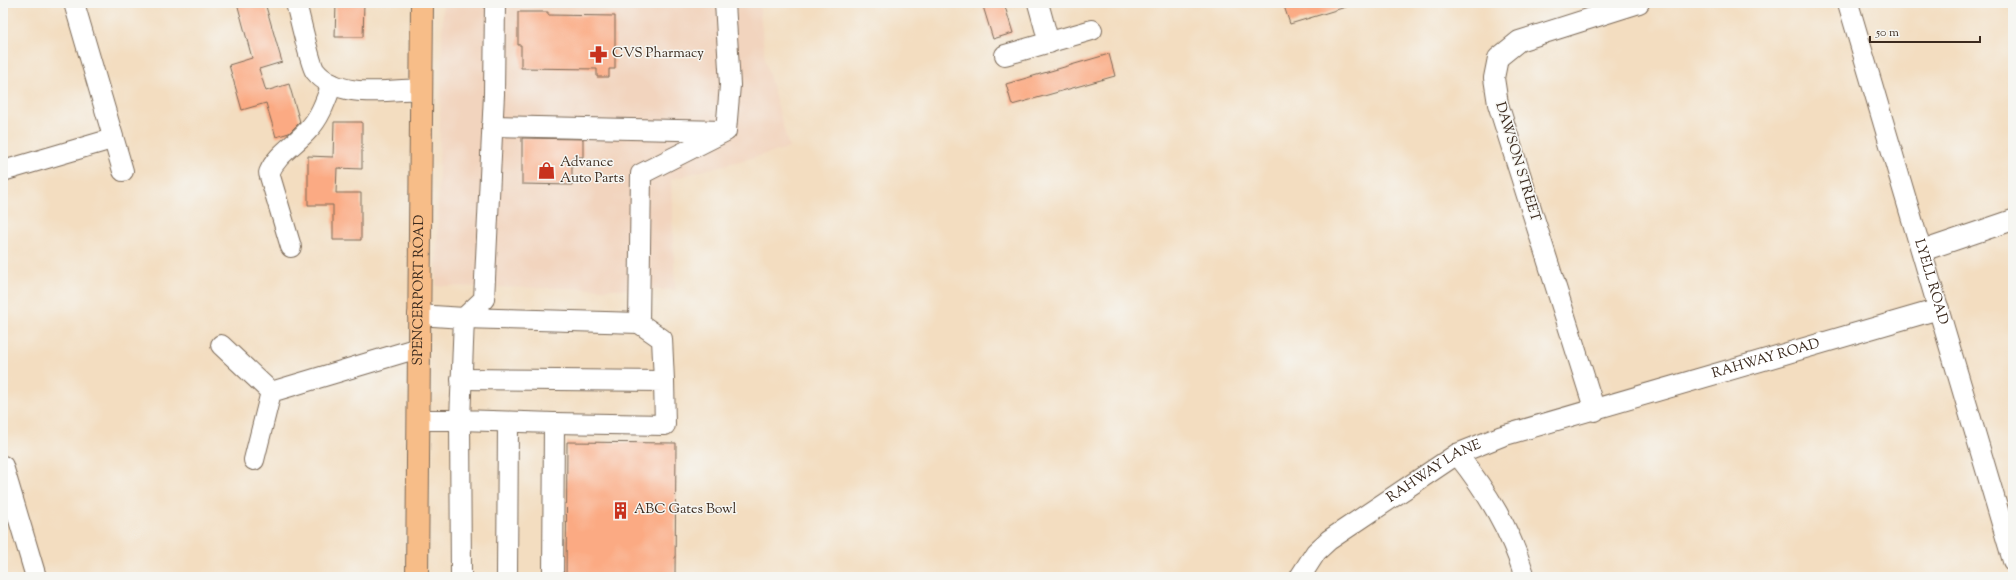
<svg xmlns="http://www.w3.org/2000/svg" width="2016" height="580" viewBox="0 0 2016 580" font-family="'Sorts Mill Goudy',serif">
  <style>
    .built { fill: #f2d4be }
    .building { fill: #fbaa83 }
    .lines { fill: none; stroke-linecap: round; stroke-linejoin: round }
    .minor-casing { stroke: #7b6957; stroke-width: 22 }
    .major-casing { stroke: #7b6957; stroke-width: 24 }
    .minor { stroke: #fff; stroke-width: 20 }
    .major { stroke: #f7bd88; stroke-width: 22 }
    .labels { text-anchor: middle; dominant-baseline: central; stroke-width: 3; stroke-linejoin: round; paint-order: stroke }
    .poi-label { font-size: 14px; fill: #3b2a1e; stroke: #f6f6f2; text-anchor: start }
    .street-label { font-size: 14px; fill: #3b2a1e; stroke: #f6f6f2 }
  </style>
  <rect width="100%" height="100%" fill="#f6f6f2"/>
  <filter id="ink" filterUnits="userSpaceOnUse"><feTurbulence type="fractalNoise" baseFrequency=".025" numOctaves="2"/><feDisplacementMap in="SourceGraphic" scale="8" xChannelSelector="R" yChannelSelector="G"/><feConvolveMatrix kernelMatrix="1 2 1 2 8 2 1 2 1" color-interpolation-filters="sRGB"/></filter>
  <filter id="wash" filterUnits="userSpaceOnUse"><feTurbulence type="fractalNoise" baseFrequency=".012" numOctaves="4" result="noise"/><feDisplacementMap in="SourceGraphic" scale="16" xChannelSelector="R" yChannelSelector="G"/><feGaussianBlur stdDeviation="0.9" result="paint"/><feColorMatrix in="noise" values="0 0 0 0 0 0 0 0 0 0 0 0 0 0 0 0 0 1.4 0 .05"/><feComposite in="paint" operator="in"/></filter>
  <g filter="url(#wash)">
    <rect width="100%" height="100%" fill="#f3ddc0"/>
    <polygon class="built" points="443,3 759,3 765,60 789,148 671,179 675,290 436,286"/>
    <g id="blocks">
      <g class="building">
        <polygon points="237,3 265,3 282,62 259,69 266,91 289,84 300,122 289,133 276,137 266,103 242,110 229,65 252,58"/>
        <polygon points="336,3 364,3 363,37 335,37"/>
        <polygon points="982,3 1004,3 1013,33 993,39"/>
        <polygon points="1283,3 1348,3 1349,6 1290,24"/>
        <polygon points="518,12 548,12 548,15 615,16 615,69 609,69 609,77 597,77 597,69 521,68 521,45 518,45"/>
        <polygon points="1109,54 1115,76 1012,105 1006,84"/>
        <polygon points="334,122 362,122 362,169 337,168 336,193 361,193 361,240 333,240 333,205 308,205 308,156 333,157"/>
        <polygon points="522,138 583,139 583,157 572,157 572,185 522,184"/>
        <polygon points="567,442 676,443 675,577 566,577"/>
      </g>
    </g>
  </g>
  <g filter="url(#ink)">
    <use href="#blocks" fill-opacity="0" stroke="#7b6957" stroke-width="1"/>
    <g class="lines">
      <defs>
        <g id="minor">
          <polyline points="74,3 123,171"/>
          <path d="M296 3C299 14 310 64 315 71 338 100 388 90 421 89"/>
          <polyline points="1038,3 1049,43"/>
          <path id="s1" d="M1848 3 2013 561"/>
          <polyline points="1005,55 1092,30"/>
          <polyline points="492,126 724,131"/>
          <polyline points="3,171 112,139"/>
          <path d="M291 247 269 173C277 154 295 145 308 130 320 118 326 100 332 84"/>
          <polyline points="1922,251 2013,220"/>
          <polyline points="418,315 464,318 460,420 554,423 553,577"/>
          <polyline points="464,318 639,323 641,174 726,131 730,85 725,3"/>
          <polyline points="464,318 484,299 494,94 495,3"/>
          <polyline points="639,323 662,339 664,381"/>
          <polyline points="221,345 271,392"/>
          <polyline points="461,379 664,381 665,425 554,423"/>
          <polyline points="1595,411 1498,104 1494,78 1498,58 1519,41 1639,3"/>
          <polyline points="418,420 460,420 461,577"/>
          <path d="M1457 454C1488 493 1510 529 1525 577"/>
          <polyline points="254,460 271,392 418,348"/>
          <polyline points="3,466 36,577"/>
          <polyline points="507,577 508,422"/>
          <path id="s2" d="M1300 577 1316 552 1329 540 1457 454 1502 436 1939 309"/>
        </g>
        <g id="major">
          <path id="s3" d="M417 577 422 3"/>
        </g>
      </defs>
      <use href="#minor" class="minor-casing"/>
      <use href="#major" class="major-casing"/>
      <use href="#minor" class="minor"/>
      <use href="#major" class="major"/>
    </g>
  </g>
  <defs>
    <symbol id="pharmacy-bare" viewBox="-9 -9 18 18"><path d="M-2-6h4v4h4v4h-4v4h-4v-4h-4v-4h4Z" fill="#c8321e" stroke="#f6f6f2" stroke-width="2.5" paint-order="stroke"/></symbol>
    <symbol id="shop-bare" viewBox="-9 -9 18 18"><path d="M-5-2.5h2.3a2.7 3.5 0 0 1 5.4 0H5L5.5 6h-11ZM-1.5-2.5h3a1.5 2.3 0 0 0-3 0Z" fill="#c8321e" stroke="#f6f6f2" stroke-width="2.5" paint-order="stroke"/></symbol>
    <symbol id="building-bare" viewBox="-9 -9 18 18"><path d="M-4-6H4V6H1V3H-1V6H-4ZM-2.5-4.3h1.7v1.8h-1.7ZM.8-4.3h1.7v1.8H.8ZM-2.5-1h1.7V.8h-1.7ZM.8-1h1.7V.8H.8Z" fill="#c8321e" stroke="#f6f6f2" stroke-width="2.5" paint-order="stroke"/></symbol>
  </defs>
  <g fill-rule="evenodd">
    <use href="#pharmacy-bare" x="586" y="42" width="25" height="25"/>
    <use href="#shop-bare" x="534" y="158" width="25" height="25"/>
    <use href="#building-bare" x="608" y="498" width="25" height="25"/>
  </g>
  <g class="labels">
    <g class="poi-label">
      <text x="612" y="54">CVS Pharmacy</text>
      <text x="560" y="163">Advance<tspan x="560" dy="16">Auto Parts</tspan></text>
      <text x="634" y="510">ABC Gates Bowl</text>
    </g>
    <g class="street-label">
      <text transform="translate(1517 162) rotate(73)">DAWSON STREET</text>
      <text stroke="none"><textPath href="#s1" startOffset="291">LYELL ROAD</textPath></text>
      <text stroke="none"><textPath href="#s3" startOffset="287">SPENCERPORT ROAD</textPath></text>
      <text stroke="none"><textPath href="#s2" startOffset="525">RAHWAY ROAD</textPath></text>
      <text stroke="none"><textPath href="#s2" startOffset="173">RAHWAY LANE</textPath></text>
    </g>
  </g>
  <rect width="2016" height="580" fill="none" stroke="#f6f6f2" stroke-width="16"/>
  <path d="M1870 36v6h110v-6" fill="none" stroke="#3b2a1e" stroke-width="2"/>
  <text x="1876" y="36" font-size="12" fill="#3b2a1e" stroke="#f6f6f2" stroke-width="3" paint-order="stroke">50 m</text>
</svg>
